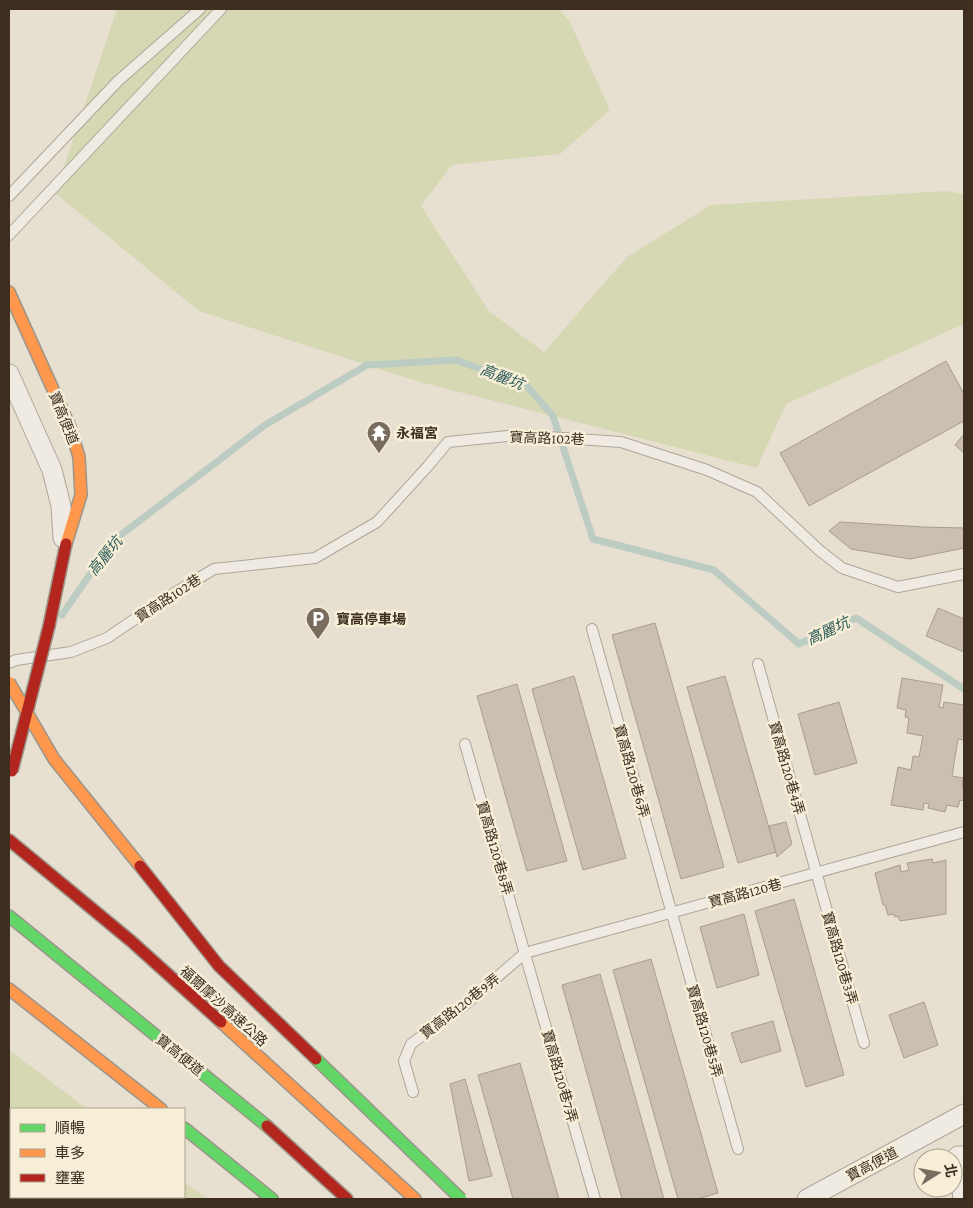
<svg xmlns="http://www.w3.org/2000/svg" width="973" height="1208" viewBox="0 0 973 1208" font-family="'Crimson Pro','Noto Sans TC',serif">
  <style>
    .green { fill: #d6d7b3 }
    .lines { fill: none; stroke-linecap: round; stroke-linejoin: round }
    .stream { stroke: #bcccc2; stroke-width: 7 }
    .building { fill: #cbbfb2; stroke: #a89c90 }
    .lane-casing { stroke: #ada599; stroke-width: 12 }
    .street-casing { stroke: #ada599; stroke-width: 21 }
    .fast-casing { stroke: #9c958a; stroke-width: 14 }
    .slow-casing { stroke: #9c958a; stroke-width: 14 }
    .jam-casing { stroke: #9c958a; stroke-width: 14 }
    .lane { stroke: #efebe3; stroke-width: 10 }
    .street { stroke: #efebe3; stroke-width: 19 }
    .fast { stroke: #63d668; stroke-width: 11 }
    .slow { stroke: #ff974d; stroke-width: 11 }
    .jam { stroke: #b3261e; stroke-width: 11 }
    .fast-bridge-casing { stroke: #9c958a; stroke-width: 14; stroke-linecap: butt }
    .slow-bridge-casing { stroke: #9c958a; stroke-width: 14; stroke-linecap: butt }
    .jam-bridge-casing { stroke: #9c958a; stroke-width: 14; stroke-linecap: butt }
    .fast-bridge { stroke: #63d668; stroke-width: 11 }
    .slow-bridge { stroke: #ff974d; stroke-width: 11 }
    .jam-bridge { stroke: #b3261e; stroke-width: 11 }
    .labels { text-anchor: middle; dominant-baseline: central; stroke-width: 5; stroke-linejoin: round; paint-order: stroke }
    .street-label { font-size: 14px; fill: #3d2e20; stroke: #f7eed8 }
    .poi-label { font-size: 14px; font-weight: bold; fill: #3d2e20; stroke: #f7eed8; text-anchor: start }
    .water-label { font-size: 15px; font-style: italic; fill: #2f5d5a; stroke: #f7eed8 }
  </style>
  <rect width="100%" height="100%" fill="#e7e0d1"/>
  <g class="green">
    <polygon points="117,9 558,9 569,20 610,110 560,154 452,165 421,206 489,311 544,352 627,257 711,205 947,191 964,194 964,324 786,404 757,468 420,382 199,311 55,193"/>
    <polygon points="9,1050 87,1109 11,1109 11,1196 9,1197"/>
    <polygon points="184,1182 207,1199 172,1199 157,1197 184,1197"/>
  </g>
  <g class="lines">
    <polyline class="stream" points="62,615 113,541 265,425 367,365 456,360 527,386 553,416 593,539 714,570 799,644 856,618 964,689"/>
  </g>
  <g class="building">
    <polygon points="946,361 964,394 964,421 809,506 780,453"/>
    <polygon points="964,434 964,453 955,445"/>
    <polygon points="840,522 924,527 964,528 964,548 910,559 851,549 829,531"/>
    <polygon points="938,608 964,619 964,652 926,636"/>
    <polygon points="655,623 724,867 681,879 612,635"/>
    <polygon points="574,676 626,858 583,870 532,689"/>
    <polygon points="725,676 776,852 738,863 687,687"/>
    <polygon points="902,678 943,685 939,707 943,708 944,702 964,705 964,740 958,739 952,776 963,778 962,789 964,789 964,801 960,800 958,807 947,805 945,812 928,808 929,804 924,803 923,810 891,805 898,767 911,770 913,756 919,757 923,736 907,733 909,718 905,717 906,710 897,708"/>
    <polygon points="517,684 567,861 527,871 477,696"/>
    <polygon points="839,702 857,763 815,775 798,714"/>
    <polygon points="786,822 792,844 777,857 769,826"/>
    <polygon points="932,859 933,863 946,860 946,914 900,921 898,916 895,917 894,914 888,915 885,905 883,905 875,873 900,865 901,872 909,870 907,863"/>
    <polygon points="794,899 844,1075 806,1087 755,911"/>
    <polygon points="744,914 759,975 717,988 700,927"/>
    <polygon points="651,959 718,1193 698,1199 678,1199 613,970"/>
    <polygon points="600,974 627,1068 664,1199 622,1199 562,985"/>
    <polygon points="924,1002 938,1045 904,1058 889,1015"/>
    <polygon points="773,1021 781,1051 741,1063 731,1033"/>
    <polygon points="520,1063 559,1199 513,1199 478,1075"/>
    <polygon points="465,1079 492,1176 469,1181 450,1084"/>
  </g>
  <g class="lines">
    <defs>
      <g id="lane">
        <polyline points="9,196 118,81 200,9"/>
        <polyline points="9,235 221,9"/>
        <polyline points="592,629 738,1149"/>
        <polyline points="9,663 16,660 71,652 107,638 163,600 214,569 315,558 377,522 428,466 448,442 518,435 621,442 707,470 757,492 819,550 842,568 898,587 964,574"/>
        <polyline points="758,664 864,1043"/>
        <polyline points="465,744 595,1199"/>
        <polyline points="413,1092 404,1061 411,1044 466,1004 525,953 964,832"/>
      </g>
      <g id="street">
        <polyline points="9,374 52,470 61,506 63,538"/>
        <polyline points="807,1199 964,1114"/>
        <polyline points="963,1199 958,1156 964,1156"/>
      </g>
      <g id="fast">
        <polyline points="9,916 267,1126"/>
        <polyline points="184,1128 272,1199"/>
      </g>
      <g id="slow">
        <polyline points="9,292 70,427 79,457 81,495 66,544"/>
        <polyline points="9,989 161,1109"/>
        <polyline points="221,1022 415,1199"/>
      </g>
      <g id="jam">
        <polyline points="49,626 66,544"/>
        <polyline points="9,840 131,941 221,1022"/>
        <polyline points="267,1126 347,1199"/>
      </g>
    </defs>
    <use href="#lane" class="lane-casing"/>
    <use href="#street" class="street-casing"/>
    <use href="#fast" class="fast-casing"/>
    <use href="#slow" class="slow-casing"/>
    <use href="#jam" class="jam-casing"/>
    <use href="#lane" class="lane"/>
    <use href="#street" class="street"/>
    <use href="#fast" class="fast"/>
    <use href="#slow" class="slow"/>
    <use href="#jam" class="jam"/>
    <defs>
      <polyline id="fast-bridge" points="316,1059 461,1199"/>
      <polyline id="slow-bridge" points="9,682 54,759 140,866"/>
      <g id="jam-bridge">
        <polyline points="12,771 49,626"/>
        <polyline points="140,866 219,966 316,1059"/>
      </g>
    </defs>
    <use href="#fast-bridge" class="fast-bridge-casing"/>
    <use href="#slow-bridge" class="slow-bridge-casing"/>
    <use href="#jam-bridge" class="jam-bridge-casing"/>
    <use href="#fast-bridge" class="fast-bridge"/>
    <use href="#slow-bridge" class="slow-bridge"/>
    <use href="#jam-bridge" class="jam-bridge"/>
  </g>
  <defs>
    <symbol id="temple-pin" viewBox="-11 -11 22 30"><path d="M0 17L-7.5 6A9.5 9.5 0 1 1 7.5 6Z" fill="#786c5e" stroke="#f7eed8"/><path d="M0-6L5-2H3V0L6.5 2.5H4V6H1.5V3h-3V6H-4V2.5H-6.5L-3 0V-2H-5Z" fill="#fff"/></symbol>
    <symbol id="parking-pin" viewBox="-11 -11 22 30"><path d="M0 17L-7.5 6A9.5 9.5 0 1 1 7.5 6Z" fill="#786c5e" stroke="#f7eed8"/><path d="M-3.5-5.5H1a3.5 3.5 0 0 1 0 7H-1V5.5H-3.5ZM-1-3.4V-.6H.8a1.4 1.4 0 0 0 0-2.8Z" fill="#fff"/></symbol>
  </defs>
  <g fill-rule="evenodd">
    <use href="#temple-pin" x="365" y="419" width="28" height="38"/>
    <use href="#parking-pin" x="304" y="605" width="28" height="38"/>
  </g>
  <g class="labels">
    <g class="street-label">
      <text transform="translate(64 418) rotate(68)">寶高便道</text>
      <text transform="translate(547 438) rotate(2)">寶高路102巷</text>
      <text transform="translate(168 598) rotate(-33)">寶高路102巷</text>
      <text transform="translate(787 768) rotate(74)">寶高路120巷4弄</text>
      <text transform="translate(632 771) rotate(74)">寶高路120巷6弄</text>
      <text transform="translate(495 848) rotate(74)">寶高路120巷8弄</text>
      <text transform="translate(745 893) rotate(-15)">寶高路120巷</text>
      <text transform="translate(840 958) rotate(74)">寶高路120巷3弄</text>
      <text transform="translate(224 1006) rotate(42)">福爾摩沙高速公路</text>
      <text transform="translate(460 1006) rotate(-38)">寶高路120巷9弄</text>
      <text transform="translate(705 1031) rotate(74)">寶高路120巷5弄</text>
      <text transform="translate(180 1055) rotate(39)">寶高便道</text>
      <text transform="translate(560 1076) rotate(74)">寶高路120巷7弄</text>
      <text transform="translate(872 1164) rotate(-28)">寶高便道</text>
    </g>
    <g class="poi-label">
      <text x="396" y="433">永福宮</text>
      <text x="336" y="619">寶高停車場</text>
    </g>
    <g class="water-label">
      <text transform="translate(502 377) rotate(21)">高麗坑</text>
      <text transform="translate(105 556) rotate(-51)">高麗坑</text>
      <text transform="translate(828 631) rotate(-25)">高麗坑</text>
    </g>
  </g>
  <rect width="973" height="1208" fill="none" stroke="#3d2e20" stroke-width="20"/>
  <rect x="10" y="1108" width="175" height="90" fill="#f7eed8" stroke="#ada18e"/>
  <rect x="20" y="1124" width="25" height="8" fill="#63d668" stroke="#ada18e"/>
  <text x="55" y="1133" font-size="15" fill="#3d2e20">順暢</text>
  <rect x="20" y="1149" width="25" height="8" fill="#ff974d" stroke="#ada18e"/>
  <text x="55" y="1158" font-size="15" fill="#3d2e20">車多</text>
  <rect x="20" y="1174" width="25" height="8" fill="#b3261e" stroke="#ada18e"/>
  <text x="55" y="1183" font-size="15" fill="#3d2e20">壅塞</text>
  <g transform="translate(938 1173) rotate(79)"><circle r="24" fill="#f7eed8" stroke="#ada18e"/>
  <path d="M0-4L9 19L0 12L-9 19Z" fill="#786c5e"/>
  <text y="-8" font-size="14" font-weight="bold" text-anchor="middle" fill="#3d2e20">北</text>
  </g>
</svg>
